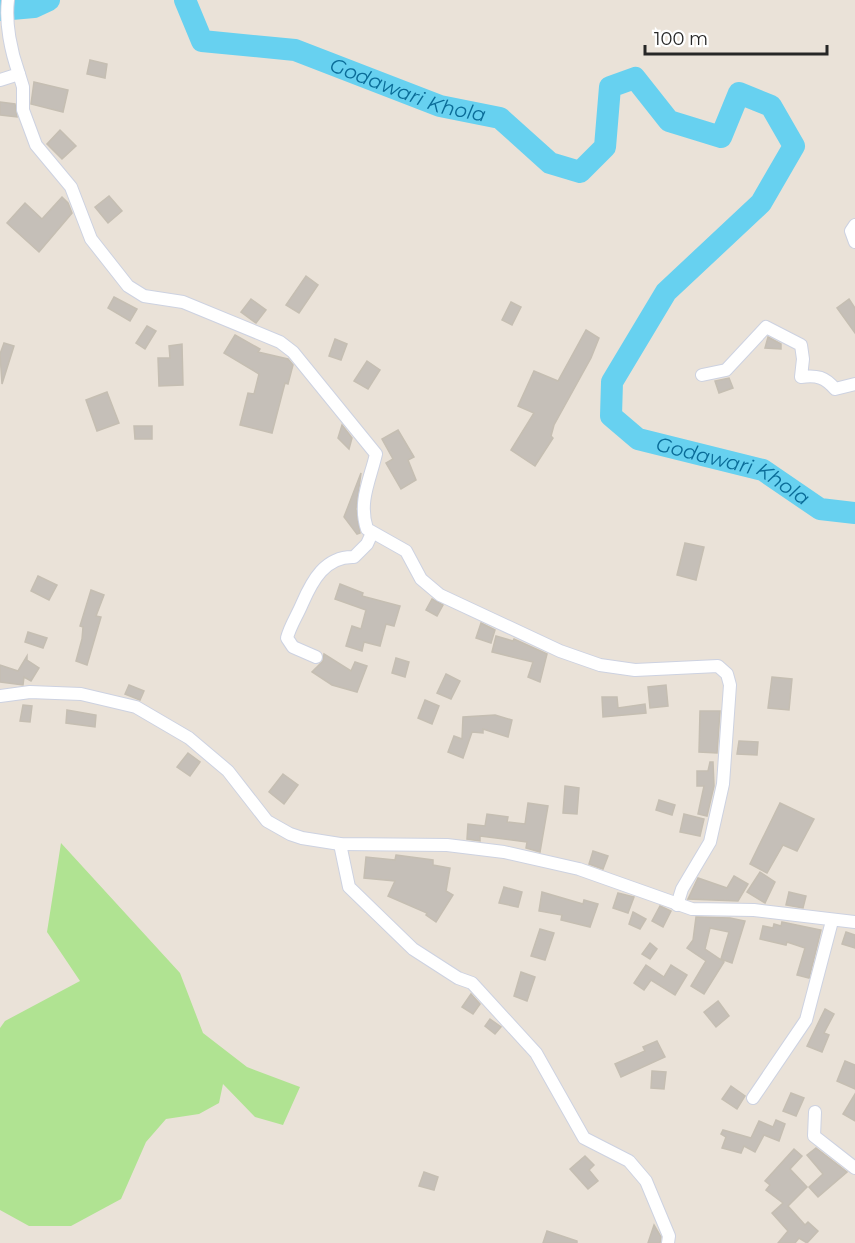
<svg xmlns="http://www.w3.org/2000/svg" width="855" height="1243" viewBox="0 0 855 1243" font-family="Montserrat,sans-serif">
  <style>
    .green { fill: #b0e392 }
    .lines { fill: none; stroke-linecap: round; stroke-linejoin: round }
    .river { stroke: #67d1f0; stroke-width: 22 }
    .building { fill: #c5bfb8; stroke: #c5beb2; stroke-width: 1.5 }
    .minor-casing { stroke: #cdd2e1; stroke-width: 14 }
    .minor { stroke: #fff; stroke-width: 12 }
    .labels { text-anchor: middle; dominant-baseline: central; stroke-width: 5; stroke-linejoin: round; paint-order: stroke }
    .water-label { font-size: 20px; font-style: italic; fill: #0a6c98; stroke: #fff }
  </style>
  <rect width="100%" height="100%" fill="#eae2d8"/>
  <polygon class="green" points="61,843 180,973 203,1033 247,1067 300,1087 283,1125 255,1117 223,1084 219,1103 199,1114 166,1119 146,1142 121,1199 71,1226 29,1226 0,1210 0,1028 5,1021 80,981 47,932"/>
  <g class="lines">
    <g class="river">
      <path id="s1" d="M185 0 202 41 295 50 440 106 500 118 550 163 580 172 605 147 610 87 635 78 669 121 721 137 739 93 771 106 794 146 761 203 666 292 612 382 611 416 638 439 763 470 820 509 855 513"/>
      <polyline points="0,10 34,7 49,0"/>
    </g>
  </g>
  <g class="building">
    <polygon points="90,60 107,64 105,78 87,74"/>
    <polygon points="34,82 68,90 63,112 31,104"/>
    <polygon points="0,102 15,104 17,117 0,115"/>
    <polygon points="60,130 76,146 62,159 47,144"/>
    <polygon points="109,196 122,211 108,223 95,207"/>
    <polygon points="62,197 68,203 72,213 39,252 7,223 25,203 42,219"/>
    <polygon points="306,276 318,285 299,313 286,305"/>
    <polygon points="114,297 137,309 130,321 108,308"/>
    <polygon points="251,299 266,310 256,323 241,312"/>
    <polygon points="849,299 855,308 855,333 837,308"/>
    <polygon points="511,302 521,307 512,325 502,320"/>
    <polygon points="147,326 156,331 145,349 136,343"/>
    <polygon points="586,330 599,338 591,358 554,425 551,436 553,438 535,466 511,450 534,413 518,406 534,371 558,381"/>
    <polygon points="235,335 260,349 258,352 288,359 293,365 288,384 285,383 272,433 240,425 248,393 254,394 259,374 224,353"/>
    <polygon points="768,337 781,344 781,349 765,348"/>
    <polygon points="335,339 347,344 341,360 329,356"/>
    <polygon points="4,343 14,346 2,384 0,354"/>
    <polygon points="182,344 183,385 159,386 158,358 170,358 169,346"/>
    <polygon points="367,361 380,370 368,389 354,381"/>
    <polygon points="729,378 733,388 719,393 715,381"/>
    <polygon points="107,392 119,423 97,431 86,400"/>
    <polygon points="342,425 352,438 349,449 338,438"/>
    <polygon points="134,426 152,426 152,439 135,439"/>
    <polygon points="398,430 414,457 408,460 416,480 401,489 386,463 393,459 382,439"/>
    <polygon points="361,473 356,509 360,533 357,534 344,517"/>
    <polygon points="685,543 704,547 696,580 677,575"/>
    <polygon points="38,576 57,585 49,600 31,591"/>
    <polygon points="340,584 363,593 362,596 400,606 394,626 386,624 380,646 364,642 362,651 346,646 352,626 361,629 366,610 335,599"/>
    <polygon points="91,590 104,595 96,616 101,617 87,665 76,661 82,639 83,627 80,626"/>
    <polygon points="432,599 443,605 437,616 426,610"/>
    <polygon points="481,623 495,630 491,643 476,638"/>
    <polygon points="28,632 47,638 43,648 25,642"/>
    <polygon points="496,636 513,641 514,639 547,654 540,682 528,677 533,662 492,652"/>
    <polygon points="324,654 351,671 355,662 367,666 357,692 332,685 312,672 323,661"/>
    <polygon points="27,656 27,660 39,668 31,681 24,677 23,685 0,682 0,665 18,671"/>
    <polygon points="396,658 409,662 405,677 392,673"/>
    <polygon points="446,674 460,681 451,699 437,693"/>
    <polygon points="772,677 792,679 789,710 768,708"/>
    <polygon points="129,685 144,691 140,700 125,694"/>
    <polygon points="666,685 668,706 650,708 648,687"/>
    <polygon points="602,697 617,697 618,708 645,704 646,713 603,717"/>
    <polygon points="425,700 439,706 432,724 418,718"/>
    <polygon points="23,705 32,706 30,722 20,721"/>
    <polygon points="67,710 96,715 95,727 66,723"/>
    <polygon points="700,711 720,711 717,753 699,752"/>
    <polygon points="495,715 512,720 508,737 483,729 483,733 472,732 463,758 448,752 454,736 462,739 463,717"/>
    <polygon points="739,741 758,742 757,755 737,754"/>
    <polygon points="188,753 200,762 190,776 177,767"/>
    <polygon points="710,762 713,762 714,786 707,816 698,814 704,786 697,786 697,771 708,771"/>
    <polygon points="283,774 298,785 284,804 269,792"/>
    <polygon points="565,786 579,788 577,814 563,813"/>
    <polygon points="659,800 675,805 672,815 656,810"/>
    <polygon points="528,803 548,806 540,852 526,848 527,842 480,836 480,841 467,839 468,824 485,826 487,814 508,817 507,822 525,824"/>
    <polygon points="780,803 814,819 797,851 783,845 767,873 750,864"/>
    <polygon points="684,814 704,819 700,836 680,832"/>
    <polygon points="593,851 608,856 603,869 589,864"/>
    <polygon points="396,855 433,860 433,865 450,868 446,891 453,895 436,922 426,915 427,913 388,896 395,881 364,878 366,857 395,860"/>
    <polygon points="760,872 775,882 765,903 747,892"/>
    <polygon points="734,876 748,884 738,901 688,899 698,878 727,888"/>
    <polygon points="504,887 522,892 518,907 499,903"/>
    <polygon points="542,892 583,904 584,900 598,904 590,927 561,920 562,915 539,911"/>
    <polygon points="789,892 806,896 803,908 786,905"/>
    <polygon points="618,893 634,897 628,913 613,908"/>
    <polygon points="660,906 671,911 663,927 652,921"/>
    <polygon points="633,912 646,919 640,929 629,924"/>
    <polygon points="696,917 730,918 745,921 732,963 721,959 729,932 710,928 705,949 724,962 704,994 691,986 706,961 687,948 693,940"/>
    <polygon points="782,922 821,930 809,978 797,975 805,948 787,942 786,945 760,939 763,926 773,928 774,924 781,926"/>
    <polygon points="540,929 554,933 545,960 531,956"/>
    <polygon points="846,932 855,935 855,948 842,944"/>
    <polygon points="650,943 657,949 650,959 642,954"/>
    <polygon points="646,965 664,977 671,965 687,975 675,995 651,980 644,990 634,983"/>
    <polygon points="521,972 535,977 527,1001 514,996"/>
    <polygon points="471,994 480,1004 473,1014 462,1007"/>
    <polygon points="718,1001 729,1016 716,1027 704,1012"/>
    <polygon points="825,1009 834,1014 824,1033 829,1035 822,1052 807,1046"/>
    <polygon points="490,1019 501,1027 495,1034 485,1026"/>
    <polygon points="657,1041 665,1057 621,1077 615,1064 645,1051 643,1047"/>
    <polygon points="845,1061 855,1065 855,1089 837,1081"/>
    <polygon points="652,1071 666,1072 664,1089 651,1088"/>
    <polygon points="731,1086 745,1096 737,1109 722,1099"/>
    <polygon points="791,1093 804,1098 796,1116 783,1111"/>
    <polygon points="855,1094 855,1121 843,1114"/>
    <polygon points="776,1120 785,1124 779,1141 764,1135 755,1152 744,1146 741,1153 722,1148 726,1137 721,1134 723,1130 751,1138 759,1121 773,1127"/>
    <polygon points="816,1148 847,1172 818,1197 809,1187 823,1174 807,1155"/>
    <polygon points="794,1149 802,1156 790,1169 807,1187 788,1206 805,1225 808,1222 818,1231 807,1243 799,1238 795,1243 778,1243 788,1231 772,1213 783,1203 766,1190 770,1185 765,1181"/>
    <polygon points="585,1156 594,1165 589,1170 598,1181 588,1189 570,1169"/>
    <polygon points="424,1172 438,1177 434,1190 419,1186"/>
    <polygon points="654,1225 661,1237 660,1243 648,1243"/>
    <polygon points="547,1231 577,1241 577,1243 543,1243"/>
  </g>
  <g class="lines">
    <defs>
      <g id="minor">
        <path d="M19 74 23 87V110L36 145 71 187 91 239 128 286 144 296 183 302 280 342 293 352 376 454C370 480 358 502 367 529L406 551 421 579 440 595 560 651 600 665 635 670 718 666 727 674 730 685 723 784 710 842 682 889 677 905"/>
        <path d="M0 80 19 74C11 52 5 23 8 0"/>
        <polyline points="855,225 851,231 855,242"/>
        <path d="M702 375 726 370 766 327 801 345 803 359 801 377C817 375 825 377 835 389L855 384"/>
        <path d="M316 657 293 647 287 638C290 626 297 616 302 604 312 581 325 556 354 557L367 544 372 533"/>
        <polyline points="0,696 30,692 81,694 136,707 189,738 228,771 267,821 290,834 302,838 340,844 447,845 504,852 579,869 692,909 754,910 855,922"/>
        <polyline points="340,844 349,887 413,949 458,978 472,983 536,1053 584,1138 629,1161 646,1181 669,1236 668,1243"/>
        <polyline points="753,1098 806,1020 832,921"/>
        <polyline points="815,1112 814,1136 855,1168"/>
      </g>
    </defs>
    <use href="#minor" class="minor-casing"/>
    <use href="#minor" class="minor"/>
  </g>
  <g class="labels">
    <g class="water-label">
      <text stroke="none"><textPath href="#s1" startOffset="258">Godawari Khola</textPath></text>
      <text stroke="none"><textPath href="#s1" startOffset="1284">Godawari Khola</textPath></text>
    </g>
  </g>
  <path d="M645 45v9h182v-9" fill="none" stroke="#272727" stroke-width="3"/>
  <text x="654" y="45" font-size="18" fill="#272727" stroke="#ffffff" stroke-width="4.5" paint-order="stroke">100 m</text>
</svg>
